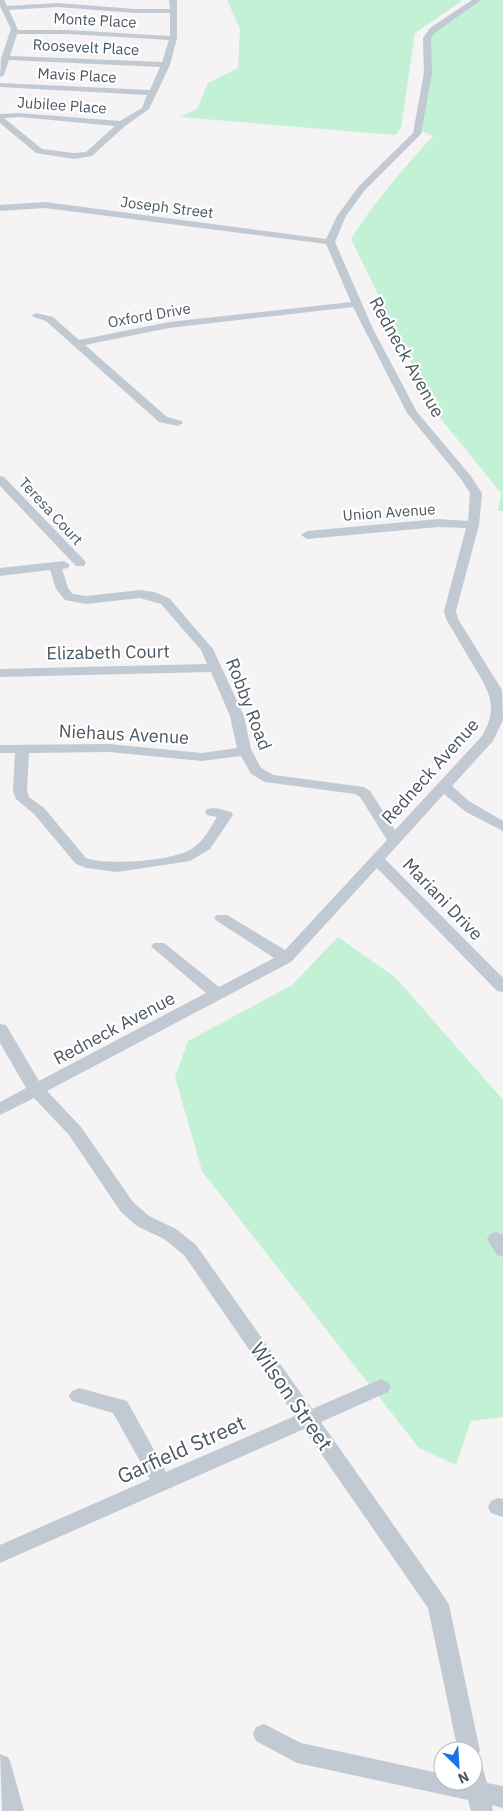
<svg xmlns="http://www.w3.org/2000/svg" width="503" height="1811" viewBox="0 0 503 1811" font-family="'IBM Plex Sans',sans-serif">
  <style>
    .green { fill: #c3f1d5 }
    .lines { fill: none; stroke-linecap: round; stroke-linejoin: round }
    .minor { fill: #c1cad2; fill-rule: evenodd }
    .labels { text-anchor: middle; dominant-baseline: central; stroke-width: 4.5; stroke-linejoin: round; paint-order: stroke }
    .far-street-label { font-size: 15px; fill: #4a5661; stroke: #fff }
    .street-label { font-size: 18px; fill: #4a5661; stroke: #fff }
    .near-street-label { font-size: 21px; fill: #4a5661; stroke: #fff }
  </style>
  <rect width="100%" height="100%" fill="#f5f3f3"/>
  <g class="green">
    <polygon points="227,0 463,0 415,33 401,128 395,135 180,117 197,109 208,83 238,68 240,29"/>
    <path d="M477 0H503V511H498L501 493 436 413 351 239C375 201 403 169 433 136L418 130 427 38Z"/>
    <polygon points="338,937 396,978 503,1100 503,1417 471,1421 456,1465 419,1448 202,1171 175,1077 188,1041 292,985"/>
  </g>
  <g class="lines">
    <g class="minor">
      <path d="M0 0H4L7 6 58 3 135 9H170L169 0H177V38L170 65 149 109 125 126 92 156 74 159 36 153 0 123V114L19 113 120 121 142 108 147 95 0 87V83L150 90 160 67 9 60 4 75 0 77 1 58 11 29 0 6ZM58 7 135 13H170V36L68 30H18L9 10ZM17 34H68L169 40 162 62 10 56ZM19 117 115 126 86 152 74 153 42 149 4 118Z"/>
      <path d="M472 0H481L436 32 431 38 432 73 421 134 365 190 346 216 335 242 373 329 417 412 470 475 482 493 479 525 456 611 458 619 502 690 503 720 493 741 452 786 469 801 503 821V831L466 812 444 794 385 859 503 978V992L497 991 377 868 291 962 47 1091 81 1127 133 1202 149 1216 176 1229 196 1245 312 1409 374 1382 381 1379 388 1382 391 1387 388 1392 321 1422 445 1598 449 1605 480 1751 475 1759 481 1762 487 1783 503 1786V1808L492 1805 493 1811H471L468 1800 297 1763 256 1741 253 1734 256 1727 264 1724 301 1743 443 1774V1781H473V1751H458L428 1608 304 1429 0 1563V1545L150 1479 113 1413 72 1401 69 1396 72 1391 79 1388 127 1401 166 1472 295 1416 184 1255 164 1239 137 1226 121 1212 69 1135 34 1098 0 1115V1102L26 1088 0 1043V1024L6 1025 39 1081 206 993 154 949 151 946 154 943H164L219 987 274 958 217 921 214 918 217 915H227L285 950 387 840 360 797 355 794 265 782 251 774 241 756 202 761 109 752 29 753 27 791 29 797 44 808 86 858C107 866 175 861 193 848 204 841 210 828 217 817L207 815 205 812 207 809C215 807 223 810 231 812L233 815 210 849 190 861 117 872 86 868 76 864 34 814 16 799 13 791 15 753H0V745L109 744 202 753 237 748 230 716 211 672 0 677V669L207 664 201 650 161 604 140 598 86 604 65 600 56 589 50 570 0 576V568L64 561 70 565 68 568 62 569 68 588 73 594 86 596 140 590 154 592 169 598 213 649 244 716 251 749 261 768 274 775 364 787 370 791 395 830 482 736C500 706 488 690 472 663 463 648 455 634 446 619L444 611 466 528 438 527 307 539 301 535 307 531 438 519 468 521 470 493 461 479 407 413 353 307 169 328 85 345 167 417 182 421 183 423 178 426 159 422 46 321 31 316 36 313 53 317 79 340 169 322 351 302 326 244 45 208 0 211V205L45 202 326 239 337 216 359 186 413 133 424 73 423 38 430 28Z"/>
      <polygon points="0,476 4,477 84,560 86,563 84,566 76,566 0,486"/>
      <polygon points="496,1232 503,1235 503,1257 497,1255 487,1239 490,1234"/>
      <polygon points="498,1498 503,1499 503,1517 491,1513 488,1507 491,1501"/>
      <polygon points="0,1754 8,1757 11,1764 24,1811 2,1811"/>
    </g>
  </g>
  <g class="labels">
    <g class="far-street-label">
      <text transform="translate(95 20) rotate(3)">Monte Place</text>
      <text transform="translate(86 47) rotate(3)">Roosevelt Place</text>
      <text transform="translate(77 75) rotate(3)">Mavis Place</text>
      <text transform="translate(62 105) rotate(4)">Jubilee Place</text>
      <text transform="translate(167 207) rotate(7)">Joseph Street</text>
      <text transform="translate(149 315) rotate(-10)">Oxford Drive</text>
      <text transform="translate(51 511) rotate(47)">Teresa Court</text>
      <text transform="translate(389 512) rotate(-4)">Union Avenue</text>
    </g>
    <g class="street-label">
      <text transform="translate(407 357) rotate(61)">Redneck Avenue</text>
      <text transform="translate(108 652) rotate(-1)">Elizabeth Court</text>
      <text transform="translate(249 704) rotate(69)">Robby Road</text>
      <text transform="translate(124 734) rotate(3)">Niehaus Avenue</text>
      <text transform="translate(430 771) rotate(-48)">Redneck Avenue</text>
      <text transform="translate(443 899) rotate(46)">Mariani Drive</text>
      <text transform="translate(114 1028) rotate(-28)">Redneck Avenue</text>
    </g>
    <g class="near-street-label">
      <text transform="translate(292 1396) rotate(55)">Wilson Street</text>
      <text transform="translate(181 1449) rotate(-24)">Garfield Street</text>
    </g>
  </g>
  <g transform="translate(458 1766) rotate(155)"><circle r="24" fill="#ffffff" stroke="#b7bbc0"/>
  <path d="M0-4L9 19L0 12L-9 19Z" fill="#1a73e8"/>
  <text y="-8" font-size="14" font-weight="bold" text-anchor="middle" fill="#4a5661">N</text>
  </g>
</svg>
